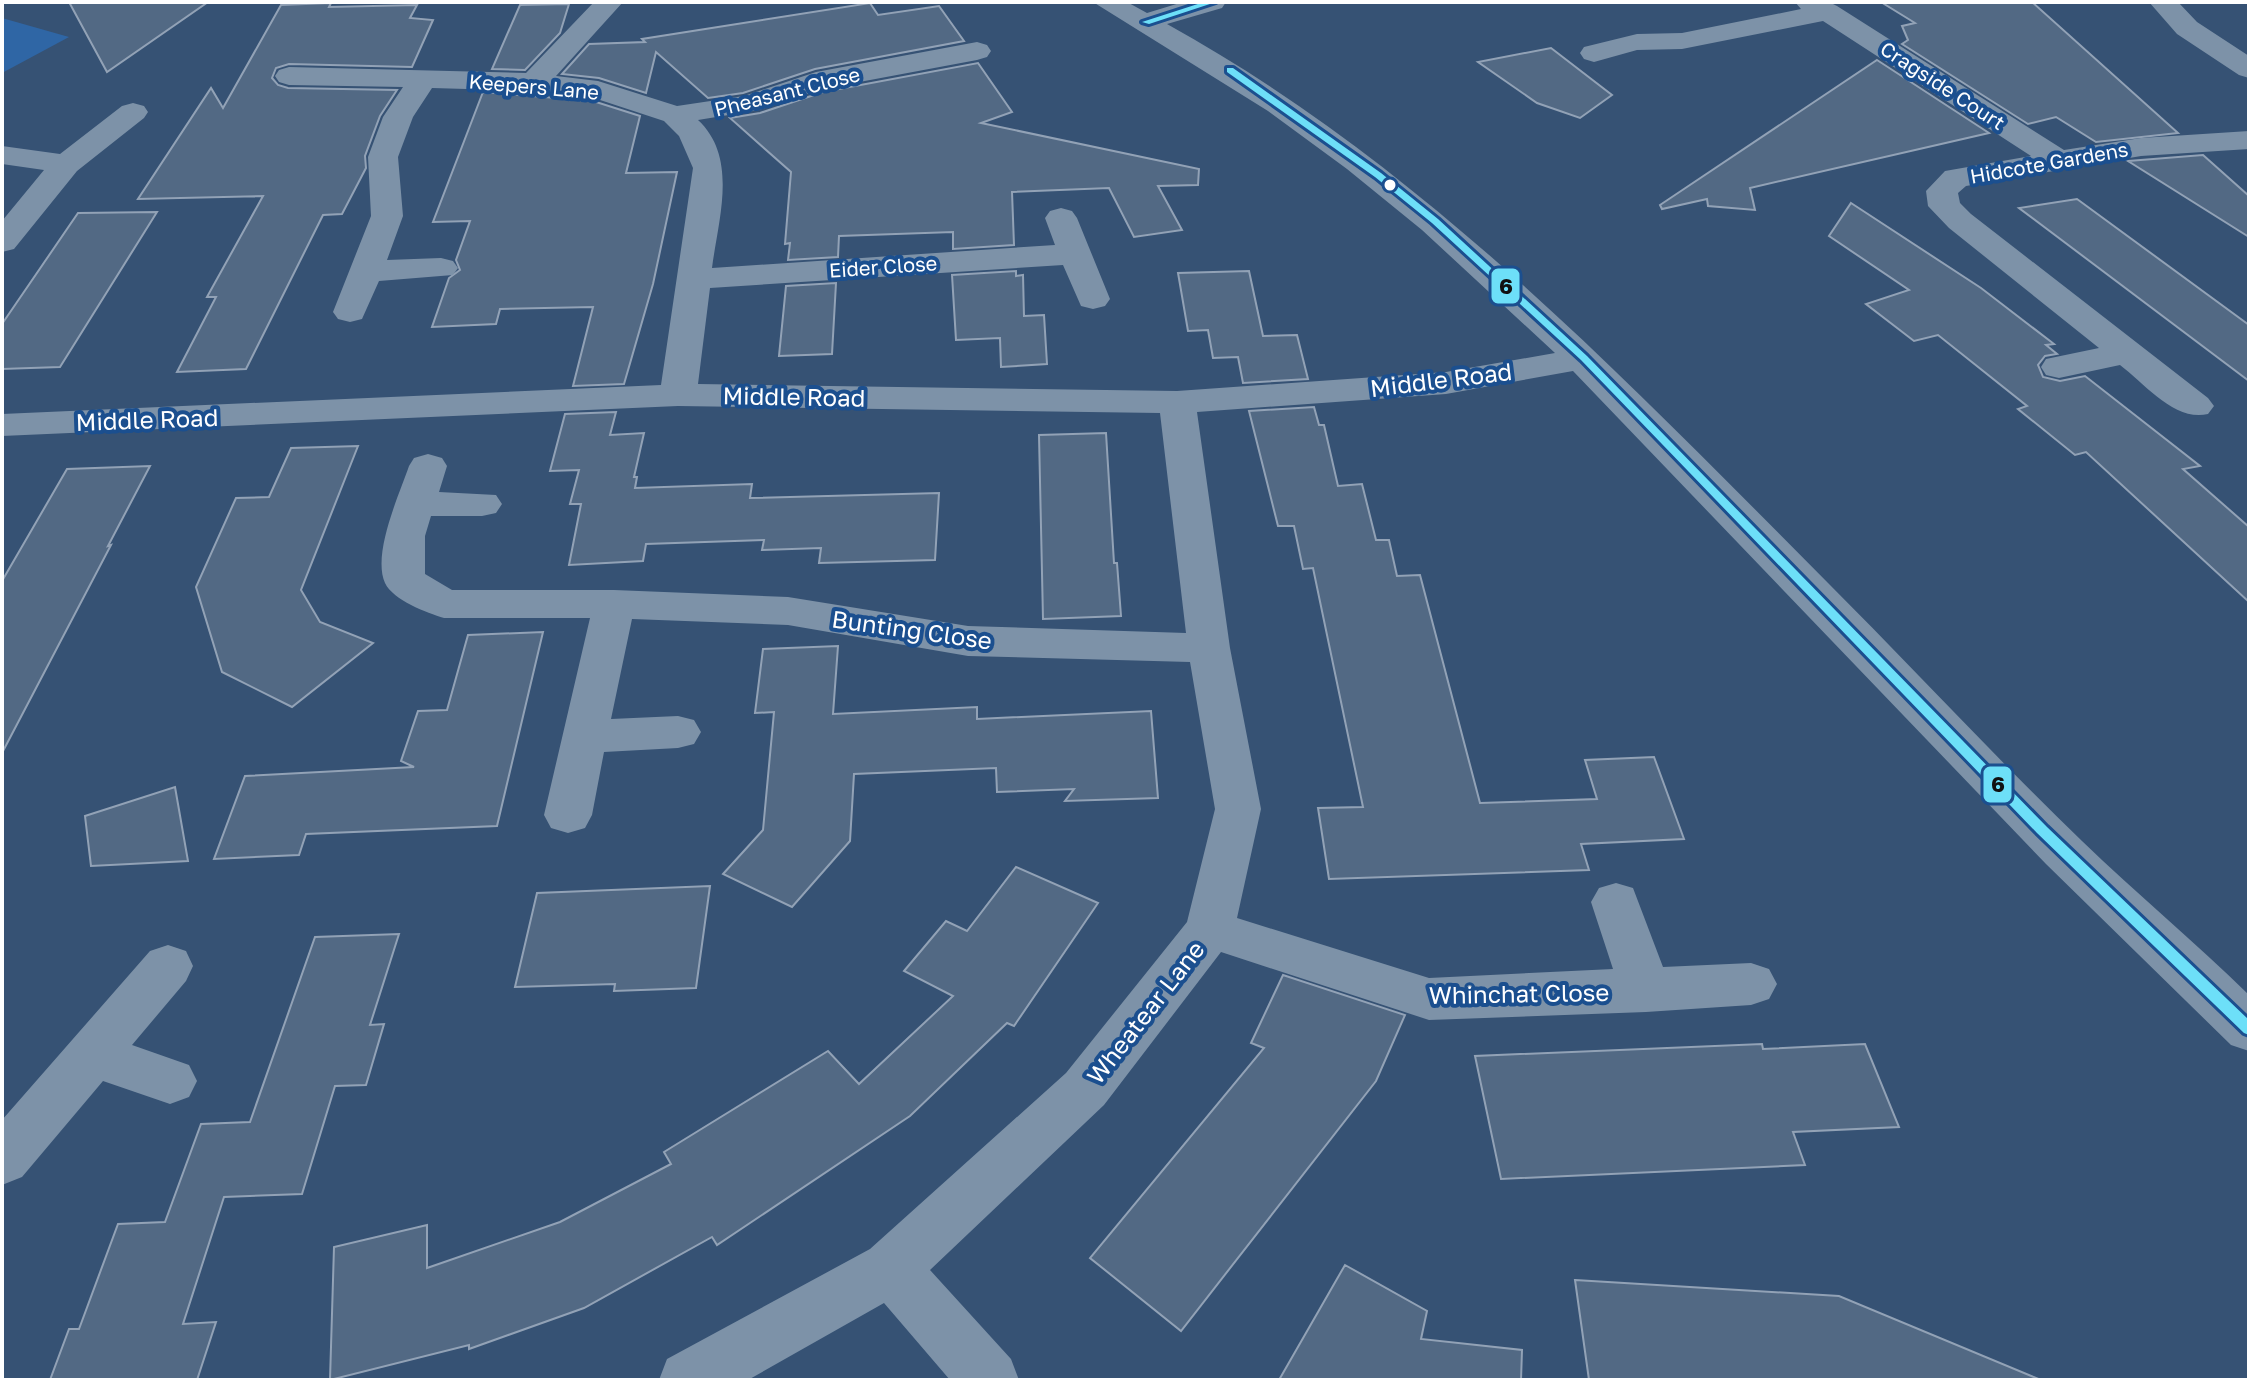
<svg xmlns="http://www.w3.org/2000/svg" width="2251" height="1382" viewBox="0 0 2251 1382" font-family="'Golos Text',sans-serif">
  <style>
    .green { fill: #2f66a5 }
    .building { fill: #526984; stroke: #92a2b6; stroke-width: 2 }
    .lines { fill: none; stroke-linecap: round; stroke-linejoin: round }
    .minor { fill: #7d92a8; fill-rule: evenodd }
    .bus-1-casing { stroke: #1b4f8f; stroke-width: 6 }
    .bus-1 { fill: #6ddff8; fill-rule: evenodd }
    .bus-dot { fill: #fff; stroke: #1b4f8f; stroke-width: 3 }
    .labels { text-anchor: middle; dominant-baseline: central; stroke-width: 8; stroke-linejoin: round; paint-order: stroke }
    .far-street-label { font-size: 20px; fill: #fff; stroke: #1b4f8f }
    .street-label { font-size: 24px; fill: #fff; stroke: #1b4f8f }
    .line-badge { stroke: #1b4f8f; stroke-width: 3 }
    .pale-badge-label { font-size: 22px; text-anchor: middle; font-weight: bold; fill: #111 }
  </style>
  <rect width="100%" height="100%" fill="#365274"/>
  <polygon class="green" points="2,18 69,37 2,73"/>
  <g class="building">
    <polygon points="69,2 208,2 107,72"/>
    <polygon points="1881,2 2032,2 2178,133 2096,142 2056,117 2028,124 1902,44 1908,40 1902,26 1915,23"/>
    <polygon points="331,3 329,7 417,5 410,18 433,20 412,67 289,64 276,68 272,78 278,85 288,88 397,90 380,116 365,156 366,168 342,214 323,215 246,369 177,372 216,297 207,297 263,196 138,199 211,88 223,108 281,5"/>
    <polygon points="870,3 878,15 939,6 964,41 815,69 743,93 708,98 656,52 646,93 599,78 562,74 589,44 645,42 642,39"/>
    <polygon points="569,4 560,33 525,70 492,69 520,5"/>
    <polygon points="1551,48 1612,95 1580,118 1537,103 1478,62"/>
    <polygon points="1877,60 1989,133 1750,188 1755,210 1708,206 1707,199 1662,209 1660,205"/>
    <polygon points="978,63 1012,112 981,123 1199,169 1198,185 1158,186 1182,230 1134,237 1109,188 1012,192 1014,245 953,249 953,232 839,236 838,257 788,260 790,243 785,244 791,172 730,118 760,113 823,92"/>
    <polygon points="483,92 593,101 640,116 626,173 677,172 653,284 624,384 573,386 593,307 500,309 496,324 432,327 449,278 460,270 456,260 470,221 433,222"/>
    <polygon points="2203,155 2249,196 2249,237 2128,161"/>
    <polygon points="2077,199 2249,325 2249,381 2019,208"/>
    <polygon points="1851,203 1981,288 2054,344 2046,345 2057,354 2045,356 2038,365 2043,377 2060,381 2085,376 2200,466 2183,469 2249,527 2249,602 2086,452 2075,455 2018,409 2027,406 1938,335 1914,341 1866,304 1909,290 1829,236"/>
    <polygon points="157,212 60,367 2,369 2,324 78,213"/>
    <polygon points="1016,271 1016,276 1023,275 1024,316 1044,315 1047,364 1001,367 1000,338 956,340 952,275"/>
    <polygon points="1249,271 1263,336 1297,335 1308,379 1243,383 1238,357 1213,358 1208,330 1188,331 1178,273"/>
    <polygon points="836,283 832,354 779,356 786,286"/>
    <polygon points="1314,407 1319,425 1324,425 1338,486 1362,484 1376,540 1389,540 1397,576 1420,575 1480,803 1597,799 1585,760 1654,757 1684,839 1581,844 1589,870 1329,879 1318,808 1363,807 1313,568 1303,569 1294,526 1278,526 1249,411"/>
    <polygon points="616,412 610,435 644,433 634,477 637,477 635,488 752,484 750,498 939,493 935,560 819,563 821,548 762,550 764,540 646,544 643,561 569,565 581,504 570,504 579,470 550,471 565,414"/>
    <polygon points="1106,433 1114,563 1117,563 1121,616 1043,619 1039,435"/>
    <polygon points="358,446 301,590 320,622 373,643 292,707 222,672 196,587 236,498 269,497 291,448"/>
    <polygon points="150,466 108,546 111,545 2,753 2,581 67,469"/>
    <polygon points="543,632 497,826 306,834 299,855 214,859 245,776 414,767 401,761 418,711 447,710 468,635"/>
    <polygon points="838,646 833,714 977,707 977,719 1151,711 1158,798 1065,801 1074,789 997,792 996,768 854,774 850,841 792,907 723,874 763,830 774,712 755,713 763,649"/>
    <polygon points="175,787 188,861 91,866 85,816"/>
    <polygon points="1016,867 1098,903 1014,1026 1007,1023 910,1116 717,1245 712,1237 584,1308 469,1349 469,1345 330,1380 334,1247 427,1225 427,1268 560,1222 671,1164 664,1152 828,1051 859,1084 953,996 904,971 946,921 967,931"/>
    <polygon points="710,886 696,988 614,991 615,984 515,987 537,893"/>
    <polygon points="399,934 370,1025 384,1024 366,1085 335,1086 302,1194 224,1197 183,1324 216,1322 197,1380 50,1380 69,1329 79,1329 118,1224 165,1222 201,1124 250,1122 315,937"/>
    <polygon points="1283,975 1405,1015 1376,1081 1181,1331 1090,1258 1264,1048 1251,1043"/>
    <polygon points="1762,1044 1763,1049 1865,1044 1899,1127 1793,1132 1805,1165 1501,1179 1475,1056"/>
    <polygon points="1345,1265 1427,1311 1421,1339 1522,1350 1521,1380 1279,1380"/>
    <polygon points="1575,1280 1839,1296 2041,1380 1589,1380"/>
  </g>
  <g class="lines">
    <g class="minor">
      <path d="M594 2H623L556 76 598 81 677 106 744 96 816 72 977 42 987 45 991 51 987 57 977 60 822 89 759 110 698 120C739 158 718 220 712 268L1055 245 1045 218 1050 211 1061 208 1072 211 1077 218 1110 299 1105 306 1093 309 1081 306 1063 265 710 288 698 384 1177 391 1446 372 1555 353 1422 230 1347 169 1268 111 1093 2H1127L1147 13 1183 2H1226L1222 8 1167 24C1424 166 1626 380 1830 585 1915 670 1996 758 2082 841 2137 894 2195 942 2249 995V1051L2231 1045 2046 864 1573 371 1446 394 1197 412 1230 648 1261 809 1237 918 1429 978 1613 969 1591 902 1599 888 1616 883 1633 888 1663 967 1751 963 1769 969 1777 984 1769 999 1751 1005 1646 1012 1429 1020 1221 952 1104 1105 930 1270 1011 1359 1019 1380H950L884 1303 748 1380H659L667 1359 870 1249 1066 1073 1187 922 1215 809 1190 662 968 656 788 625 632 619 611 719 678 716 694 720 701 732 694 744 678 748 604 752 592 815 585 828 568 833 551 828 544 815 590 618H444C427 613 393 600 385 583 372 554 399 495 409 466L414 458 428 454 442 458 447 466 439 492 496 495 502 504 496 513 482 516H431L425 536V574L452 590H614L788 597 968 626 1186 633 1160 413 678 406 2 436V414L661 385 693 168 679 136 664 121 594 98 534 91 432 88 413 117 398 157 403 216 387 260 441 258 453 261 458 268 453 275 379 281 362 319 350 322 338 319 333 312 371 216 368 157 383 117 403 87 289 85 279 82 275 76 279 70 289 67 526 73Z"/>
      <path d="M1795 2H1829L1837 6 2064 150 2141 138 2249 131V149L2141 156 1966 186 1958 193 1960 203 1971 214 2208 398 2214 406 2208 414C2175 422 2145 384 2120 365L2059 378 2046 375 2041 367 2046 359 2099 348 1949 228 1928 206 1926 191 1945 171 2031 156 1823 21 1682 49 1637 50 1594 62 1584 59 1580 53 1584 47 1637 34 1682 33 1801 9Z"/>
      <polygon points="2149,2 2178,2 2197,22 2249,56 2249,78 2239,75 2177,34"/>
      <polygon points="133,103 144,106 148,112 144,118 77,171 14,249 2,252 2,221 44,170 2,164 2,146 60,154 122,106"/>
      <polygon points="168,945 186,951 193,966 186,981 132,1045 189,1065 197,1081 189,1097 170,1104 103,1081 22,1177 2,1185 2,1120 150,951"/>
    </g>
    <defs>
      <g id="bus-1">
        <polygon points="1204,2 1216,2 1149,24 1142,22"/>
        <polygon points="1227,68 1233,68 1381,173 1438,219 1587,356 2047,827 2249,1020 2249,1035 2244,1033 2037,833 1581,360 1432,223 1375,177 1227,72"/>
      </g>
    </defs>
    <use href="#bus-1" class="bus-1-casing"/>
    <use href="#bus-1" class="bus-1"/>
  </g>
  <circle class="bus-dot" cx="1390" cy="185" r="7"/>
  <g class="labels">
    <g class="far-street-label">
      <text transform="translate(1943 85) rotate(33)">Cragside Court</text>
      <text transform="translate(534 86) rotate(5)">Keepers Lane</text>
      <text transform="translate(787 91) rotate(-14)">Pheasant Close</text>
      <text transform="translate(2049 162) rotate(-10)">Hidcote Gardens</text>
      <text transform="translate(883 266) rotate(-4)">Eider Close</text>
    </g>
    <g class="street-label">
      <text transform="translate(1441 379) rotate(-7)">Middle Road</text>
      <text transform="translate(794 396) rotate(1)">Middle Road</text>
      <text transform="translate(147 419) rotate(-2)">Middle Road</text>
      <text transform="translate(912 629) rotate(8)">Bunting Close</text>
      <text transform="translate(1519 993) rotate(-1)">Whinchat Close</text>
      <text transform="translate(1145 1012) rotate(-52)">Wheatear Lane</text>
    </g>
  </g>
  <g class="line-badge">
    <rect x="1490" y="267" width="31" height="38" rx="8" fill="#6ddff8"/>
    <rect x="1982" y="765" width="31" height="39" rx="8" fill="#6ddff8"/>
  </g>
  <g class="pale-badge-label">
    <text x="1506" y="294">6</text>
    <text x="1998" y="792">6</text>
  </g>
  <rect width="2251" height="1382" fill="none" stroke="#ffffff" stroke-width="8"/>
</svg>
